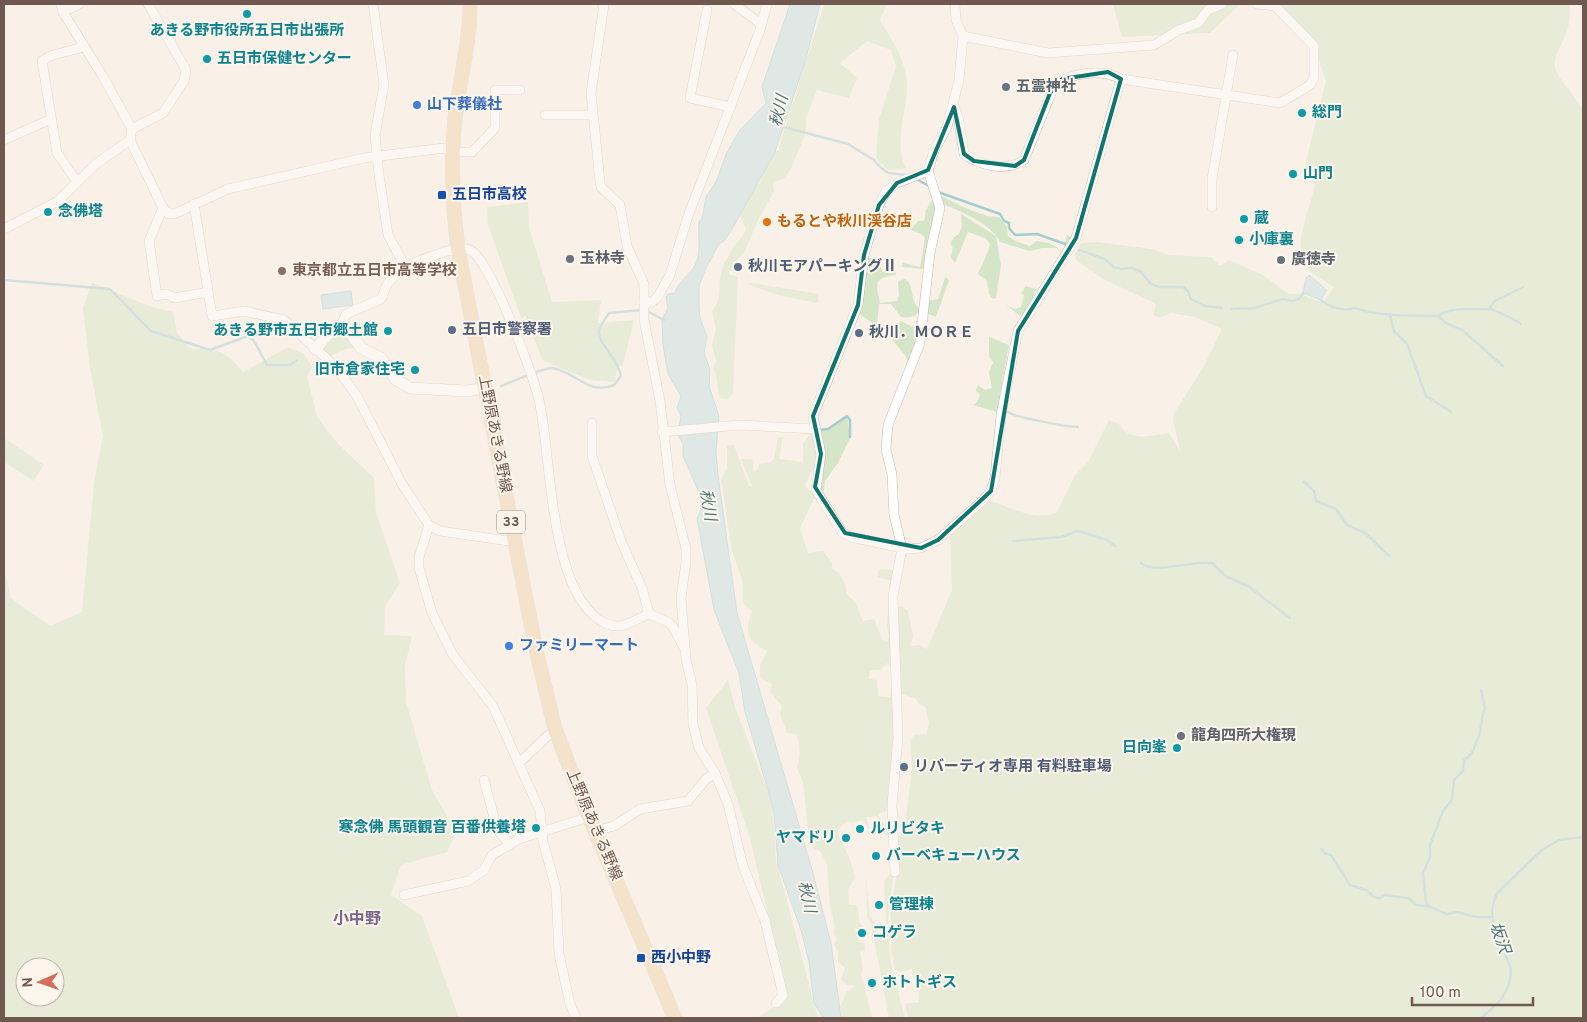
<svg xmlns="http://www.w3.org/2000/svg" width="1587" height="1022" viewBox="0 0 1587 1022" font-family="Overpass,'Noto Sans JP',sans-serif">
  <style>
    .green { fill: #d5e5c7; fill-rule: evenodd }
    .water { fill: #bedde0; stroke: #a5cdd0 }
    .lines { fill: none; stroke-linecap: round; stroke-linejoin: round }
    .stream { stroke: #a5cdd0; stroke-width: 2.5 }
    .minor-casing { stroke: #c9b8ae; stroke-width: 10 }
    .tertiary-casing { stroke: #c9b8ae; stroke-width: 12 }
    .primary-casing { stroke: #d7d0ce; stroke-width: 15 }
    .minor { stroke: #fff; stroke-width: 9 }
    .tertiary { stroke: #fff; stroke-width: 11 }
    .primary { stroke: #efd0a7; stroke-width: 14 }
    .marked { fill: none; stroke: #0f766e; stroke-width: 4; stroke-linejoin: round }
    .culture-dot { fill: #0f9aa8; stroke: #fcf5ec; stroke-width: 2 }
    .worship-dot { fill: #6b7280; stroke: #fcf5ec; stroke-width: 2 }
    .shop-dot { fill: #3f7fe0; stroke: #fcf5ec; stroke-width: 2 }
    .transit-dot { fill: #1a4fb4; stroke: #fcf5ec; stroke-width: 2 }
    .food-dot { fill: #e8710a; stroke: #fcf5ec; stroke-width: 2 }
    .service-dot { fill: #5c6f8a; stroke: #fcf5ec; stroke-width: 2 }
    .education-dot { fill: #8d6e63; stroke: #fcf5ec; stroke-width: 2 }
    .labels { text-anchor: middle; dominant-baseline: central; stroke-width: 4; stroke-linejoin: round; paint-order: stroke }
    .shield { fill: #fcf5ec; stroke: #99877e; stroke-width: 1 }
    .shield-label { font-size: 14px; font-weight: bold; fill: #6f584f }
    .culture-label { font-size: 15px; font-weight: bold; fill: #0d838f; stroke: #fcf5ec; text-anchor: start }
    .worship-label { font-size: 15px; font-weight: bold; fill: #5b616d; stroke: #fcf5ec; text-anchor: start }
    .shop-label { font-size: 15px; font-weight: bold; fill: #366cbe; stroke: #fcf5ec; text-anchor: start }
    .transit-label { font-size: 15px; font-weight: bold; fill: #164399; stroke: #fcf5ec; text-anchor: start }
    .food-label { font-size: 15px; font-weight: bold; fill: #c56008; stroke: #fcf5ec; text-anchor: start }
    .service-label { font-size: 15px; font-weight: bold; fill: #4e5e75; stroke: #fcf5ec; text-anchor: start }
    .education-label { font-size: 15px; font-weight: bold; fill: #785e54; stroke: #fcf5ec; text-anchor: start }
    .street-label { font-size: 15px; fill: #6f584f; stroke: #fcf5ec }
    .water-label { font-size: 16px; font-style: italic; fill: #487479; stroke: #fcf5ec }
    .neighbourhood-label { font-size: 16px; font-weight: bold; fill: #7c668c; stroke: #fcf5ec }
  </style>
  <rect width="100%" height="100%" fill="#f9f1e7"/>
  <g class="green">
    <path d="M824 4H887L880 20C892 40 905 58 907 83 908 108 892 148 907 169L888 170 876 158 879 119 896 66 891 50 867 41 840 63 857 78 849 98 817 90 806 118 805 135 790 171 783 179 773 182 774 192 759 218 744 253 736 261 732 271H729V274L738 277 733 394 727 399 720 398C716 388 719 378 713 368L716 361 712 345 716 330 712 311C721 300 719 291 720 278 721 272 723 267 724 262 730 257 729 253 733 247 739 240 741 240 746 229L739 213 750 194 760 182 771 154 779 150 782 137Z"/>
    <polygon points="1113,4 1240,4 1210,33 1122,37"/>
    <path d="M1267 4H1569C1575 32 1552 51 1555 67 1558 79 1576 97 1583 110V1018H908L905 1004 919 1002 918 981 913 977 912 969 899 972 895 970 892 953 890 910 898 867 897 842 904 828 907 810 912 767 910 741 914 735 926 734 929 723 926 708 917 702 916 699 902 694 901 707 895 608 902 607 908 611 913 635 911 646 920 645 927 649 952 590 950 534 988 500C1009 506 1035 523 1057 512L1075 475 1088 462 1109 420 1119 424C1129 443 1153 435 1169 433L1180 451 1173 420 1174 413 1203 368 1222 329 1195 317 1171 313 1160 318 1153 315 1156 304 1103 279 1076 260 1075 255 1081 243 1097 242 1152 249 1169 255 1211 257 1220 266 1229 260 1263 275 1289 294H1302L1323 303 1334 287C1325 281 1311 274 1305 266 1292 246 1311 206 1315 185L1311 180 1309 170 1305 166 1326 81 1310 35 1284 11Z"/>
    <path d="M939 195 968 209 987 216 999 217 1007 227 1008 236C1015 242 1023 243 1030 246L1037 241 1049 243 1058 248 1059 252H1063L1067 235 1072 237 1062 255 1057 248H1042L1030 251 1000 242C993 225 959 210 942 204Z"/>
    <polygon points="933,199 936,204 925,269 902,267 903,263 920,267 925,238 921,234 910,230 918,221 924,221 926,210"/>
    <polygon points="528,202 529,227 552,302 601,300 598,323 634,320 623,365 618,367 614,382 590,380 542,360 526,316 521,318 488,225 487,207"/>
    <path d="M961 214 996 236 1001 265 996 298 993 299 989 294 987 281 978 274C982 263 988 255 990 244L985 238 968 232 955 263 951 257 953 248 950 244 954 237 959 234 962 226Z"/>
    <path d="M866 256 880 262 882 272 895 270 896 275C873 278 876 283 880 303L897 301 899 295 898 281 905 279C916 286 908 300 921 310 915 317 910 318 901 317L891 304H879L877 326 880 329 860 314 858 311Z"/>
    <polygon points="945,277 949,280 936,317 926,313 928,301 938,299"/>
    <path d="M92 283C120 293 145 307 173 312L177 333 190 348C220 351 223 348 243 372L288 347 304 354 312 367 307 376 317 417 338 444 374 478 376 512 400 583 385 606 384 635 412 636 405 666 406 702 432 790 456 832 447 852 401 865 391 895 422 916 459 1018H4V570L11 598 50 626 82 612 94 483 103 436 90 369 83 308ZM25 967H55V997H25Z"/>
    <polygon points="751,283 819,294 818,303 781,296 747,284"/>
    <polygon points="1026,286 1039,290 1035,291 1032,301 1023,315 1020,316 1006,305 1015,309 1021,307 1024,295 1021,293"/>
    <polygon points="919,317 918,336 908,365 906,356 887,334 897,331 898,324 901,321 913,327"/>
    <path d="M345 329 360 347 355 349C347 347 335 352 330 359L322 351V346L334 331Z"/>
    <polygon points="989,337 1009,345 997,412 973,405 977,402 980,395 976,391 978,385 985,390 992,388 989,373 993,362 989,356"/>
    <polygon points="847,416 850,438 838,463 825,481 823,500 818,482 818,431 829,429"/>
    <path d="M813 430 818 443 816 471 811 472 805 486 815 497 800 528 808 553 823 551 832 562V569L839 573 845 583 847 594 856 603 863 621 874 619 882 639 887 642 889 637 887 626 890 580 877 577 879 569 894 570 893 668 887 663 880 670H870L869 679 877 680 878 696 890 697V695H895L896 737 890 810 878 814 884 824 889 821 890 838 882 832 876 816 867 817 869 829 862 820 851 823 847 821C830 833 843 841 848 855 851 863 854 871 855 878L848 890 849 905H856C861 912 856 920 863 927L855 929 859 942 864 941 865 951 860 952 863 969 861 974 872 1018H842L840 1008 846 992 856 986 847 985 841 979 845 968 838 962V951L834 945 837 938 833 934 835 926 830 907 827 864 820 851 814 849 809 840 803 782 797 768C800 759 801 743 796 734L787 733 780 714 782 706 770 692 772 684 765 681 760 676V665L767 651C747 642 744 631 752 611L743 603 742 579 732 551 721 479 727 468V446L734 445 749 486H752L741 459H752L754 471H756L760 464 769 463 774 459 778 437H783L779 459 803 462V444Z"/>
    <polygon points="4,438 44,465 33,481 4,462"/>
    <polygon points="728,680 736,710 773,804 776,860 818,1018 757,1018 787,998 750,838 706,708"/>
    <path d="M893 873C892 891 888 906 888 924L886 925 884 882 887 876Z"/>
    <polygon points="866,879 870,916 876,925 877,934 882,938 885,933 889,932 890,959 905,1018 889,1018 871,924 867,917"/>
  </g>
  <g class="water">
    <path d="M790 4H820L805 62 775 152 731 231 724 241 719 244 706 268 699 286V308L700 318 707 337 704 353 710 369 709 386 719 416 716 452 718 475 737 613 813 873 831 943 841 1018H823L814 1003 809 962 801 930 778 865 774 811 745 712 739 673 714 610 697 518 701 511 700 495 683 456V444L678 435 681 416 677 408 681 396 668 374 663 345 662 320 668 308 666 297 668 294 675 293C677 282 692 274 696 263 701 250 698 236 699 222L702 219 706 197 717 180 726 154 740 130 766 103 762 87Z"/>
    <polygon points="1309,275 1327,290 1321,300 1303,293 1306,278"/>
    <polygon points="351,291 353,305 323,309 321,295"/>
  </g>
  <g class="lines">
    <g class="stream">
      <polyline points="780,126 848,144 874,160 880,167 888,173 907,175"/>
      <polyline points="916,179 929,186"/>
      <polyline points="938,192 1000,214 1004,221 1009,223 1009,228 1015,235 1037,234 1065,244"/>
      <polyline points="1079,250 1105,259 1113,267 1121,269 1132,268 1141,272 1151,284 1159,287 1183,287 1188,291 1191,299 1205,306 1222,308"/>
      <polyline points="4,280 110,289 151,331 210,350 248,336 254,341 267,365 290,365 297,360"/>
      <path d="M1321 300C1328 307 1345 312 1354 308 1381 316 1409 316 1438 316 1451 306 1474 310 1489 309L1495 301 1523 287"/>
      <polyline points="1232,309 1255,308 1283,299 1292,301 1299,299 1303,293"/>
      <path d="M1490 309C1496 310 1516 320 1521 324"/>
      <polyline points="647,311 664,320"/>
      <polyline points="1390,315 1394,331 1407,344 1426,396 1451,412"/>
      <polyline points="1438,316 1446,323 1462,330 1503,366"/>
      <path d="M501 386C512 382 544 367 553 368 575 372 590 396 614 385L621 376C619 359 596 342 599 330 601 324 606 318 609 313L642 310"/>
      <path d="M1008 412C1013 417 1068 427 1078 427"/>
      <polyline points="818,430 828,429 847,416 850,420 850,437"/>
      <polyline points="1304,482 1314,491 1316,501 1336,509 1347,525 1365,533 1389,556"/>
      <polyline points="1013,541 1061,537 1078,531 1107,540 1115,546"/>
      <path d="M1141 563C1156 575 1191 560 1212 563L1227 577 1248 586 1290 618"/>
      <polyline points="1481,690 1485,709 1482,718 1480,733 1472,753 1464,760 1463,771 1454,780 1452,800 1443,811 1430,845 1430,857 1423,873 1426,901 1428,906 1447,914 1458,912 1475,917 1491,917"/>
      <polyline points="1321,849 1326,854 1331,855 1350,885 1366,890 1374,897 1380,898 1385,895 1408,898 1416,905 1428,906"/>
      <path d="M1481 1018C1498 1004 1511 993 1511 969 1502 943 1484 920 1497 893L1542 850 1559 840 1583 837"/>
    </g>
    <defs>
      <g id="minor">
        <polyline points="61,4 63,12 102,75 132,129"/>
        <polyline points="373,4 384,85 375,135 379,175 388,235 406,268"/>
        <polyline points="604,4 591,93 600,182 601,187 620,205 627,246 644,284 644,320 660,401 670,485 686,549 686,561 681,599 686,659 692,685 693,724 699,748 715,773 728,804 743,866 765,921 783,995 776,1003"/>
        <polyline points="734,4 761,24"/>
        <polyline points="707,10 690,98 731,107"/>
        <polyline points="63,12 79,4"/>
        <polyline points="963,36 1048,53 1154,45 1179,30 1198,23 1208,10 1222,4"/>
        <path d="M954 107 958 116 964 154C981 166 1007 172 1024 160L1054 86C1070 72 1102 69 1121 79L1280 103 1310 85 1314 77V46L1275 6 1257 4"/>
        <polyline points="545,115 592,115"/>
        <polyline points="4,140 51,119"/>
        <polyline points="130,140 163,208 169,214 174,214 228,189 364,158 444,148 452,152 472,152 495,128 495,90 520,90"/>
        <polyline points="928,171 897,183 886,191 879,205 864,255 858,305 813,416 821,454 816,490 842,532 851,537 907,549 921,548 938,540 981,502 991,491 995,478 1001,415 1018,331 1076,238 1121,79"/>
        <polyline points="77,182 57,153 42,61 50,56 83,47"/>
        <polyline points="194,204 212,316 244,311 284,320 335,366 357,396 402,484 429,525 440,531 515,542"/>
        <polyline points="1212,207 1212,179 1233,55"/>
        <polyline points="163,208 149,241 157,296 167,294 175,298 208,292"/>
        <polyline points="4,229 58,201 97,163 130,140 132,129 163,113 184,81 186,70 148,4"/>
        <polyline points="644,303 652,302 657,298 670,275 688,216 760,30 767,4"/>
        <path d="M341 326 346 314 381 299C384 294 385 287 389 282 401 266 423 259 441 253 449 250 462 247 470 250 490 259 534 376 539 400 552 454 548 599 607 624 624 631 634 619 649 614L668 622 673 627 683 646"/>
        <polyline points="592,423 592,456 621,541 642,588 649,614"/>
        <polyline points="662,432 740,425 815,429"/>
        <polyline points="429,525 419,557 419,568 432,613 453,655 493,706 540,811 543,841 556,889 559,954 570,1004 576,1018"/>
        <polyline points="520,762 555,729"/>
        <polyline points="484,780 497,829 510,845"/>
        <polyline points="595,831 614,826 640,809 688,801 706,779 715,773"/>
        <polyline points="895,872 892,805 898,737 893,596 902,548 894,515 892,475 886,449 888,425 920,343 930,253 940,208 928,171 934,151 947,127 959,80 963,36 956,20 955,4"/>
        <polyline points="404,895 468,881 484,870 492,855 519,839 589,817"/>
      </g>
      <polyline id="tertiary" points="315,349 336,326 345,326 361,348 381,358 395,379 410,388 467,391 485,388"/>
      <path id="primary" d="M470 4C470 40 461 75 456 111 450 157 452 202 458 249L536 650 555 729 589 817 675 1018"/>
    </defs>
    <use href="#minor" class="minor-casing"/>
    <use href="#tertiary" class="tertiary-casing"/>
    <use href="#primary" class="primary-casing"/>
    <use href="#minor" class="minor"/>
    <use href="#tertiary" class="tertiary"/>
    <use href="#primary" class="primary"/>
  </g>
  <path d="M0 0H1587V1022H0ZM1108 72 1121 79 1076 238 1018 331 991 491 938 540 921 548 845 533 815 487 821 454 813 416 858 305 864 255 879 205 897 183 928 170 954 107 964 154 974 161 1015 166 1024 160 1050 93 1062 79Z" fill="#f9f1e7" fill-opacity=".55" fill-rule="evenodd"/>
  <path class="marked" d="M1108 72 1121 79 1076 238 1018 331 991 491 938 540 921 548 845 533 815 487 821 454 813 416 858 305 864 255 879 205 897 183 928 170 954 107 964 154 974 161 1015 166 1024 160 1050 93 1062 79Z"/>
  <g class="culture-dot">
    <circle cx="247" cy="14" r="5"/>
    <circle cx="207" cy="59" r="5"/>
    <circle cx="1302" cy="113" r="5"/>
    <circle cx="1293" cy="174" r="5"/>
    <circle cx="48" cy="212" r="5"/>
    <circle cx="1244" cy="219" r="5"/>
    <circle cx="1239" cy="240" r="5"/>
    <circle cx="388" cy="331" r="5"/>
    <circle cx="415" cy="370" r="5"/>
    <circle cx="1177" cy="748" r="5"/>
    <circle cx="536" cy="828" r="5"/>
    <circle cx="860" cy="829" r="5"/>
    <circle cx="846" cy="838" r="5"/>
    <circle cx="876" cy="856" r="5"/>
    <circle cx="879" cy="905" r="5"/>
    <circle cx="862" cy="933" r="5"/>
    <circle cx="872" cy="983" r="5"/>
  </g>
  <g class="worship-dot">
    <circle cx="1006" cy="87" r="5"/>
    <circle cx="570" cy="259" r="5"/>
    <circle cx="1281" cy="260" r="5"/>
    <circle cx="1181" cy="736" r="5"/>
  </g>
  <g class="shop-dot">
    <circle cx="417" cy="105" r="5"/>
    <circle cx="509" cy="646" r="5"/>
  </g>
  <g class="transit-dot">
    <rect x="437" y="190" width="10" height="10" rx="2.5"/>
    <rect x="636" y="953" width="10" height="10" rx="2.5"/>
  </g>
  <circle class="food-dot" cx="767" cy="222" r="5"/>
  <g class="service-dot">
    <circle cx="738" cy="267" r="5"/>
    <circle cx="452" cy="330" r="5"/>
    <circle cx="859" cy="333" r="5"/>
    <circle cx="904" cy="767" r="5"/>
  </g>
  <circle class="education-dot" cx="282" cy="271" r="5"/>
  <g class="labels">
    <rect class="shield" x="497" y="510.5" width="28" height="23" rx="4"/>
    <g class="shield-label">
      <text x="511" y="522">33</text>
    </g>
    <g class="culture-label">
      <text x="247" y="31" text-anchor="middle">あきる野市役所五日市出張所</text>
      <text x="217" y="59">五日市保健センター</text>
      <text x="1312" y="113">総門</text>
      <text x="1303" y="174">山門</text>
      <text x="58" y="212">念佛塔</text>
      <text x="1254" y="219">蔵</text>
      <text x="1249" y="240">小庫裏</text>
      <text x="378" y="331" text-anchor="end">あきる野市五日市郷土館</text>
      <text x="405" y="370" text-anchor="end">旧市倉家住宅</text>
      <text x="1167" y="748" text-anchor="end">日向峯</text>
      <text x="526" y="828" text-anchor="end">寒念佛 馬頭観音 百番供養塔</text>
      <text x="870" y="829">ルリビタキ</text>
      <text x="836" y="838" text-anchor="end">ヤマドリ</text>
      <text x="886" y="856">バーベキューハウス</text>
      <text x="889" y="905">管理棟</text>
      <text x="872" y="933">コゲラ</text>
      <text x="882" y="983">ホトトギス</text>
    </g>
    <g class="worship-label">
      <text x="1016" y="87">五霊神社</text>
      <text x="580" y="259">玉林寺</text>
      <text x="1291" y="260">廣徳寺</text>
      <text x="1191" y="736">龍角四所大権現</text>
    </g>
    <g class="shop-label">
      <text x="427" y="105">山下葬儀社</text>
      <text x="519" y="646">ファミリーマート</text>
    </g>
    <g class="transit-label">
      <text x="452" y="195">五日市高校</text>
      <text x="651" y="958">西小中野</text>
    </g>
    <g class="food-label">
      <text x="777" y="222">もるとや秋川渓谷店</text>
    </g>
    <g class="service-label">
      <text x="748" y="267">秋川モアパーキングⅡ</text>
      <text x="462" y="330">五日市警察署</text>
      <text x="869" y="333">秋川．ＭＯＲＥ</text>
      <text x="914" y="767">リバーティオ専用 有料駐車場</text>
    </g>
    <g class="education-label">
      <text x="292" y="271">東京都立五日市高等学校</text>
    </g>
    <g class="street-label">
      <text transform="translate(494 434) rotate(79)">上野原あきる野線</text>
      <text transform="translate(593 825) rotate(67)">上野原あきる野線</text>
    </g>
    <g class="water-label">
      <text transform="translate(780 111) rotate(-77)">秋川</text>
      <text transform="translate(707 505) rotate(80)">秋川</text>
      <text transform="translate(806 897) rotate(77)">秋川</text>
      <text transform="translate(1499 938) rotate(71)">坂沢</text>
    </g>
    <g class="neighbourhood-label">
      <text x="357" y="920">小中野</text>
    </g>
  </g>
  <rect width="1587" height="1022" fill="none" stroke="#6f584f" stroke-width="10"/>
  <g transform="translate(40 982) rotate(268)"><circle r="24" fill="#fcf5ec" stroke="#c4b6ad"/>
  <path d="M0-4L9 19L0 12L-9 19Z" fill="#d36e5c"/>
  <text y="-8" font-size="14" font-weight="bold" text-anchor="middle" fill="#6f584f">N</text>
  </g>
  <path d="M1412 997v8h121v-8" fill="none" stroke="#6f584f" stroke-width="2.5"/>
  <text x="1420" y="997" font-size="15" fill="#6f584f" stroke="#fcf5ec" stroke-width="4" paint-order="stroke">100 m</text>
</svg>
